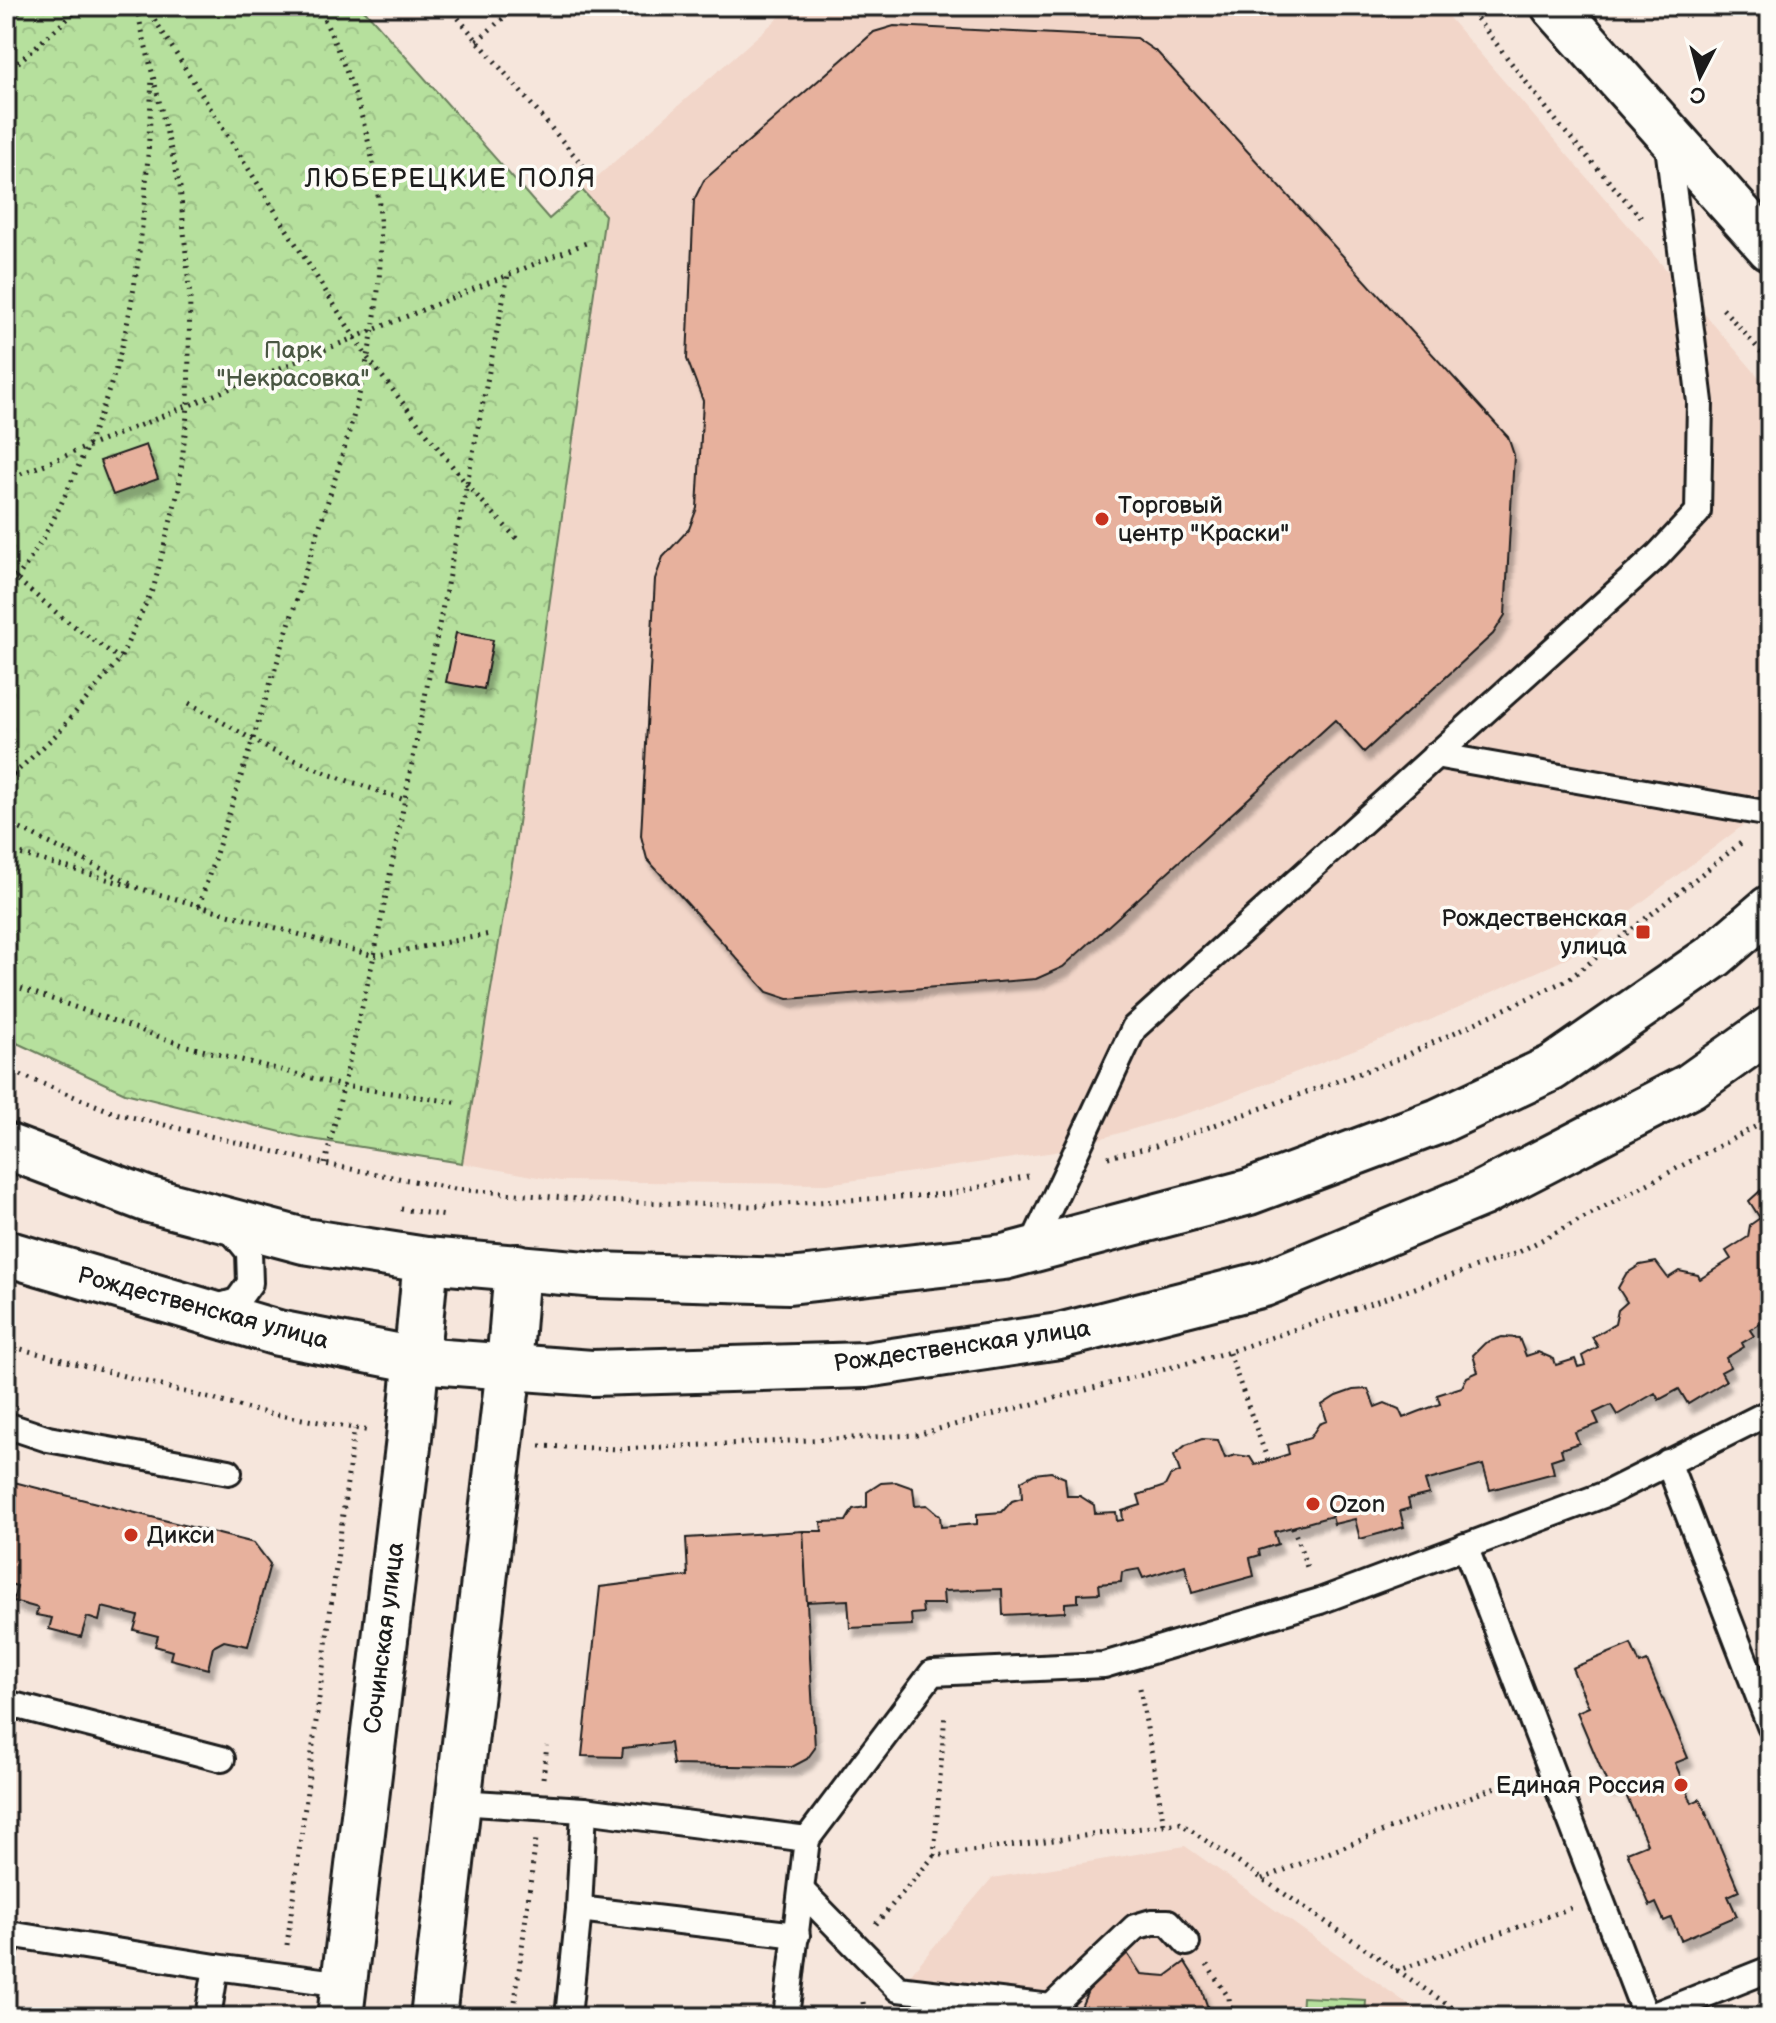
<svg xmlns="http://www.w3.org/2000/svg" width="1776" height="2023" viewBox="0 0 1776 2023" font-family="'Balsamiq Sans',sans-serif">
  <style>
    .built { fill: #f2d6c9 }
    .forest { fill: url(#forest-crowns); stroke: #697e5c; stroke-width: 2 }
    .garden { fill: #b6e09d; stroke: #697e5c; stroke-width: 2 }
    .building { fill: #e7b19d; stroke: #1c1c1c; stroke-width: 2; filter: url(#shadow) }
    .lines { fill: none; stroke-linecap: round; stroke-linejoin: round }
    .lane-casing { stroke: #1c1c1c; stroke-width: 30 }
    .street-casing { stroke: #1c1c1c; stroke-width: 50 }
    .secondary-casing { stroke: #1c1c1c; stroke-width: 50 }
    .path { stroke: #1c1c1c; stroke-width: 5; stroke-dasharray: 2 6; stroke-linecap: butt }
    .lane { stroke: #fdfcf7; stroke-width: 24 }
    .street { stroke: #fdfcf7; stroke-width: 44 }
    .secondary { stroke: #fdfcf7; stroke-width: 44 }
    .poi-dot { fill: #c8321e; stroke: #fdfcf7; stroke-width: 3 }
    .labels { text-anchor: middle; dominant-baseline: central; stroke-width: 7; stroke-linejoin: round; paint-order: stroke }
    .park-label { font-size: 24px; fill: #4a5743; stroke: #fdfcf7 }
    .poi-label { font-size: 24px; fill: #1c1c1c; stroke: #fdfcf7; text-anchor: start }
    .street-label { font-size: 24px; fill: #1c1c1c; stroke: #fdfcf7 }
    .neighbourhood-label { font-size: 26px; letter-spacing: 2px; fill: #1c1c1c; stroke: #fdfcf7 }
  </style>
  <defs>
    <pattern id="forest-crowns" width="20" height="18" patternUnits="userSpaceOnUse" patternTransform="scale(2)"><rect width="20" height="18" fill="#b6e09d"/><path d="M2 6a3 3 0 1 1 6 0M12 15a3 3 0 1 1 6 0" fill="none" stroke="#9cc087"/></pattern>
    <filter id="shadow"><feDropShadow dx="5" dy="9" stdDeviation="2" flood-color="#0004"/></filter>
  </defs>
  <rect width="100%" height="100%" fill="#f6e6dc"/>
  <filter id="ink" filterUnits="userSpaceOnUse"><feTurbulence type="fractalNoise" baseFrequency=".0125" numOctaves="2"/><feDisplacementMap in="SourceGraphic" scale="16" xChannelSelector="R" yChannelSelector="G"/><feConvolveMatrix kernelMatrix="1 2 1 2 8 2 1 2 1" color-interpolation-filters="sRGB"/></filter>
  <g filter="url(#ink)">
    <g class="built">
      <polygon points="792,6 1439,6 1770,390 1770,805 1568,958 1428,1021 1201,1109 1055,1152 827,1184 560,1181 462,1163 605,215 582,190"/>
      <polygon points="1185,1846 1426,2017 903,2017 898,1989 992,1878"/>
    </g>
    <polygon class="forest" points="6,6 361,6 549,219 582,190 605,215 513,858 462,1163 305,1138 125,1093 6,1038"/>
    <polygon class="garden" points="1302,1997 1366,2000 1365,2017 1301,2017"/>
    <g class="building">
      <polygon points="894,26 1136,38 1158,53 1508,437 1514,455 1505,615 1493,634 1364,752 1335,720 1063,967 1036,979 788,999 767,992 647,859 641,836 655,579 663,557 689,529 697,508 703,401 687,359 694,200 704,180 874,32"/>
      <polygon points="146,445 158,479 113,495 100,461"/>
      <polygon points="456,633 493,640 484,689 446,682"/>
      <polygon points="1770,1182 1770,1318 1750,1330 1754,1336 1742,1343 1744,1347 1726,1358 1730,1367 1721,1372 1726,1381 1688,1404 1679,1389 1659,1400 1655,1393 1617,1415 1611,1405 1594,1413 1599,1424 1575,1432 1579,1443 1561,1449 1563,1456 1551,1460 1554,1473 1490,1490 1483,1465 1425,1481 1429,1494 1408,1499 1410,1508 1400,1511 1404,1527 1360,1539 1355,1519 1334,1524 1332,1516 1274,1532 1278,1544 1259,1550 1260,1555 1250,1558 1254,1576 1192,1593 1185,1565 1143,1578 1139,1569 1122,1572 1121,1582 1099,1584 1100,1593 1078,1594 1078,1602 1065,1603 1065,1612 1003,1615 1002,1589 943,1591 944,1604 922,1604 923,1613 911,1614 912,1625 850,1628 848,1600 806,1602 803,1531 822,1531 821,1522 846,1521 853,1509 867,1507 867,1492 881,1483 896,1482 913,1488 915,1506 927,1505 940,1516 941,1527 977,1524 977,1514 1002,1512 1012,1501 1022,1498 1021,1481 1034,1474 1051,1472 1065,1478 1067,1496 1080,1496 1094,1505 1095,1513 1116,1512 1117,1521 1123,1520 1122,1511 1141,1505 1138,1495 1165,1486 1170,1476 1180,1472 1174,1455 1186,1445 1202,1439 1218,1440 1225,1458 1236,1455 1250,1457 1255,1465 1289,1454 1287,1445 1310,1438 1319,1424 1327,1421 1322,1405 1336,1396 1353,1390 1368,1389 1375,1407 1385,1403 1399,1409 1403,1418 1418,1412 1440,1404 1437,1395 1462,1387 1467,1377 1478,1372 1473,1355 1485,1343 1502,1337 1519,1338 1526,1356 1538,1352 1554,1359 1556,1365 1575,1359 1578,1367 1585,1365 1582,1356 1598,1347 1592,1337 1615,1324 1618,1310 1627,1302 1618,1288 1626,1274 1640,1265 1656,1262 1668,1278 1679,1271 1698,1275 1700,1279 1731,1259 1726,1251 1748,1237 1750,1225 1760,1218 1749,1201"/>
      <polygon points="6,1480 254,1543 270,1564 248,1646 224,1641 213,1647 208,1669 170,1659 172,1651 155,1646 158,1636 134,1630 138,1616 102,1607 99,1621 87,1617 81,1637 49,1629 52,1618 36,1615 38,1608 13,1601 17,1586 6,1583"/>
      <polygon points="803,1531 815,1748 807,1759 792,1767 673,1765 670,1743 623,1748 622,1757 582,1756 600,1587 688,1576 686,1538"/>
      <polygon points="1631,1644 1640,1664 1647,1661 1688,1758 1675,1763 1692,1803 1700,1799 1739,1891 1728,1896 1737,1916 1681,1940 1671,1918 1664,1921 1656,1903 1650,1906 1627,1852 1647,1844 1621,1783 1609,1788 1577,1712 1589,1707 1572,1668"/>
      <polygon points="1127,1953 1141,1974 1166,1976 1185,1962 1201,1988 1211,2017 1077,2017 1089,1988 1105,1968"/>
      <polygon points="67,2007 131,2015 131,2017 66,2017"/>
    </g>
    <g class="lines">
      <defs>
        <g id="lane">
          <polyline points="1435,755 1770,814"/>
          <polyline points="1030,1250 1134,1028 1658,555 1698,512 1700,402 1667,138"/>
          <polyline points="210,1309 237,1301 250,1283 249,1252 225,1223"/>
          <polyline points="6,1425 48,1439 229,1472"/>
          <polyline points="1668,1462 1770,1726"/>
          <polyline points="1465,1546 1646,2017"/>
          <polyline points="6,1703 222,1759"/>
          <polyline points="458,1802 584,1810 807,1839 932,1673 1104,1665 1320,1601 1606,1494 1770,1412"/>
          <polyline points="584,1810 579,1909 797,1935"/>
          <polyline points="802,1891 898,1989 1051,2007 1135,1927 1152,1922 1168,1922 1187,1943"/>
          <polyline points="6,1947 15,1935 216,1967"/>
          <polyline points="208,2017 216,1967 344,1984"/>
          <polyline points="568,2017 579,1909"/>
          <polyline points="786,2017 807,1839"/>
          <polyline points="1649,2017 1770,1969"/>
        </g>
        <g id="street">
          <polyline points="340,2017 409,1438 426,1260"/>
          <polyline points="433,2017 509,1367 517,1267"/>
        </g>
        <g id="secondary">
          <polyline points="1554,6 1770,248"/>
          <polyline points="6,1146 146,1199 304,1241 426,1260 597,1275 789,1281 1004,1257 1249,1192 1439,1121 1552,1068 1714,956 1770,908"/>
          <polyline points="6,1253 278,1333 417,1360 592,1373 866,1365 1059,1336 1264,1284 1481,1194 1690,1086 1770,1029"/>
        </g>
      </defs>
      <use href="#lane" class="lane-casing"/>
      <use href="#street" class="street-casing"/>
      <use href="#secondary" class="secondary-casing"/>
      <g class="path">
        <polyline points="146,6 367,357 467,485 518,540"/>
        <polyline points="448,6 586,169"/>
        <polyline points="1467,6 1561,127 1644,221"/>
        <polyline points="6,23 25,6"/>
        <polyline points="477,41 517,6"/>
        <polyline points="6,73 82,6"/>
        <polyline points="1723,309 1770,362"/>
        <polyline points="6,480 591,241"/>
        <polyline points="6,570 64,619 120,659"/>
        <path d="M6 591C33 560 52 524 69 487 89 443 109 397 121 350 143 264 148 166 152 77"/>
        <polyline points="189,703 271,750 331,775 405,800"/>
        <polyline points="6,778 14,774 58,733 120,659 154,586 179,488 188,406 190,298 180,187 136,6"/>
        <polyline points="6,822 131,883"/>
        <polyline points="6,850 374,956 490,934"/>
        <path d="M199 906C236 793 272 680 307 566 342 455 386 338 380 219 376 144 350 73 318 6"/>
        <polyline points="6,983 183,1045 343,1086 461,1103"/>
        <polyline points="6,1069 115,1113 325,1164 455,1189 601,1201 751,1206 949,1194 1028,1176"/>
        <polyline points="1108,1157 1156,1146 1396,1060 1569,979 1741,843"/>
        <polyline points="325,1164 374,956 508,275"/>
        <polyline points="401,1209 446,1216"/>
        <polyline points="6,1345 257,1411 370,1431"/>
        <polyline points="1229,1353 1268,1461"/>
        <polyline points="540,1446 619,1449 916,1435 1229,1352 1517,1253 1770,1119"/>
        <polyline points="1293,1527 1308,1570"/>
        <polyline points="1140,1688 1164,1825"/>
        <polyline points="543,1778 547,1746"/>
        <polyline points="934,1856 945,1713"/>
        <polyline points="1262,1879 1521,1777"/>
        <polyline points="876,1924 934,1856 1180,1823 1466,2017"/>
        <polyline points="287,1945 354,1429"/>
        <polyline points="1207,1965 1229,1998 1231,2017"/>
        <polyline points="1396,1971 1571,1908"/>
        <polyline points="863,2002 865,2017"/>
        <polyline points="513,2017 536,1839"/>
      </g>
      <use href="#lane" class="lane"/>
      <use href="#street" class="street"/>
      <use href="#secondary" class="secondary"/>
    </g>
  </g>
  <g class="poi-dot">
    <circle cx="1102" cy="519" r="8"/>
    <rect x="1635" y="924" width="16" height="16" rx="4"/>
    <circle cx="1313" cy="1504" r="8"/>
    <circle cx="131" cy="1535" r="8"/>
    <circle cx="1681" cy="1785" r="8"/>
  </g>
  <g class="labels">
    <g class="park-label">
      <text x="293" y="350">Парк<tspan x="293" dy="28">"Некрасовка"</tspan></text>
    </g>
    <g class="poi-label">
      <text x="1118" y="505">Торговый<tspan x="1118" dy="28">центр "Краски"</tspan></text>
      <text x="1627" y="918" text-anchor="end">Рождественская<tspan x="1627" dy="28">улица</tspan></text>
      <text x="1329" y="1504">Ozon</text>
      <text x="147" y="1535">Дикси</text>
      <text x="1665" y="1785" text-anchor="end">Единая Россия</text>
    </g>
    <g class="street-label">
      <text transform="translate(203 1308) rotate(15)">Рождественская улица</text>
      <text transform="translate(962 1346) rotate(-8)">Рождественская улица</text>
      <text transform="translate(384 1638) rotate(-83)">Сочинская улица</text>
    </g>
    <g class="neighbourhood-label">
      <text x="451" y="179">ЛЮБЕРЕЦКИЕ ПОЛЯ</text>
    </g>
  </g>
  <rect width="1776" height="2023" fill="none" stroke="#fdfcf7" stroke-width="32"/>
  <rect x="16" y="16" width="1744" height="1991" fill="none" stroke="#1c1c1c" stroke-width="3" filter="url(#ink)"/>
  <g transform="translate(1700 76) rotate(186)" stroke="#fdfcf7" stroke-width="6" paint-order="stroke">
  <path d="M0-6L14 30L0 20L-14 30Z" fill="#1c1c1c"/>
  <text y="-12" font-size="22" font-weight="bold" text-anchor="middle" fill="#1c1c1c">С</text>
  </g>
</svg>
